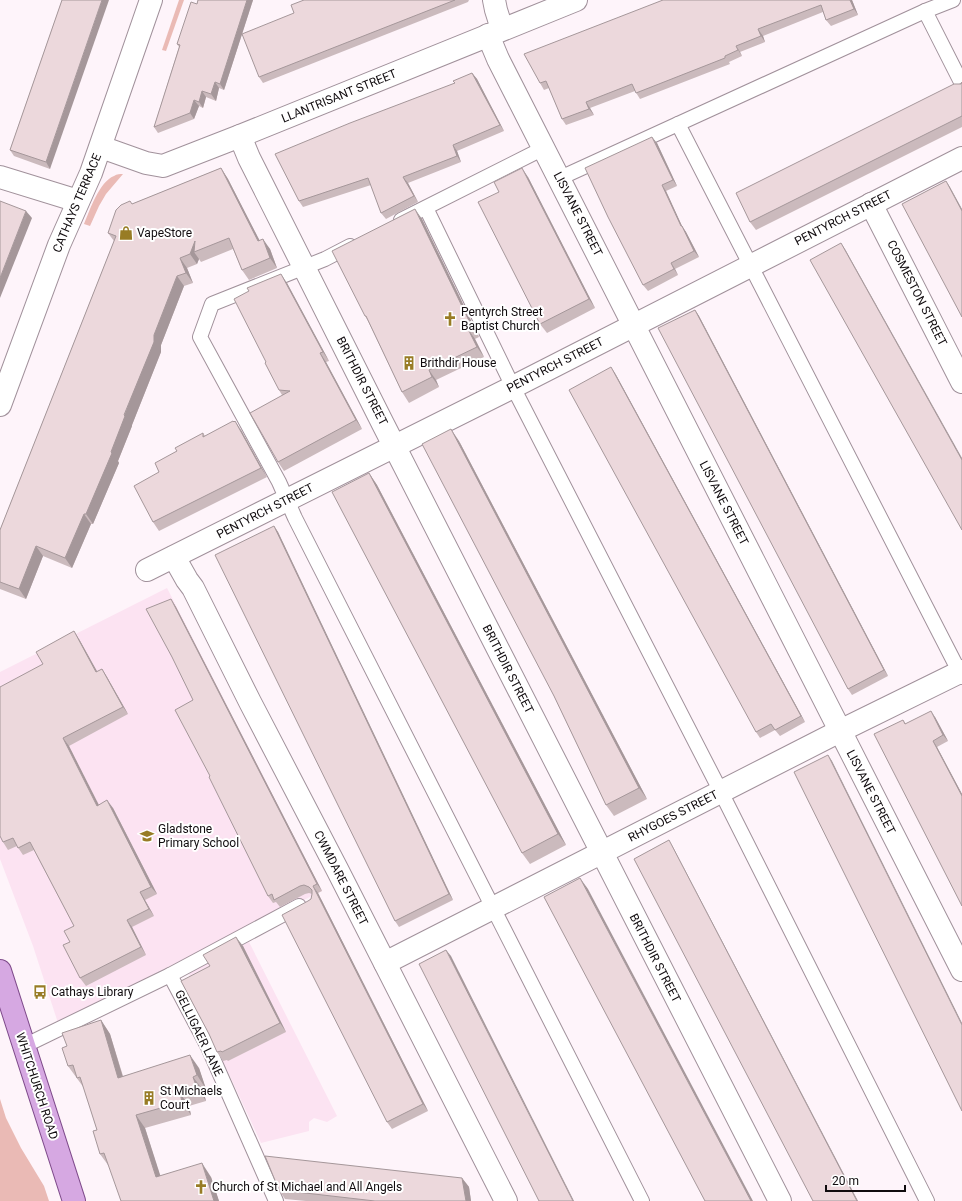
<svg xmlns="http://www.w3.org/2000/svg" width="962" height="1201" viewBox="0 0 962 1201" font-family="Roboto,sans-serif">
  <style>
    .built { fill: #fce3f2 }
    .green { fill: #eabab5 }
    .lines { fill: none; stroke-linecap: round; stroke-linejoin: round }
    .lane-casing { stroke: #a1919b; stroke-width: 16 }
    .street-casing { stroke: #a1919b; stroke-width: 24 }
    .primary-casing { stroke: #7f4b8b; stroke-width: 24 }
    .lane { stroke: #fff; stroke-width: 14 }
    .street { stroke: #fff; stroke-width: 22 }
    .primary { stroke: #d6a8e2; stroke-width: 22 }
    .wall { fill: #cbbabd }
    .shaded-wall { fill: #a5979a }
    .building { fill: #ecd8dc; stroke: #a5979a }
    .labels { text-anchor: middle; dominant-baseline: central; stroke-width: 4; stroke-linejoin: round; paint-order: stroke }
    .street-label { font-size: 12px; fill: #100b0e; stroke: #fff }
    .poi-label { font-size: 12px; fill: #100b0e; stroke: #fff; text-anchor: start }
  </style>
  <rect width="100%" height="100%" fill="#fef4fa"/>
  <g class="built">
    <polygon points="167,588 322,891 164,969 58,1023 33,946 0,859 0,672"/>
    <polygon points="249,942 337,1116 327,1122 314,1118 309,1122 309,1131 261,1143 188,986 190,971"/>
  </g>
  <g class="green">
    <polygon points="179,0 184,0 166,51 162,50"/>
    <path d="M123 174 106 194 99 206 90 226 84 224C90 210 99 182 114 176 117 174 120 174 123 174Z"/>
    <polygon points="0,1099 6,1118 21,1148 44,1186 49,1201 0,1201"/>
  </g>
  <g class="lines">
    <defs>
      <g id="lane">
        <polyline points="925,11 962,84"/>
        <polyline points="678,124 962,677"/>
        <polyline points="560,178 925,11 953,0"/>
        <polyline points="426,208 513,387 721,792 927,1201"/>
        <polyline points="401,220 544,148"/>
        <polyline points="350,246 325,259 212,304 200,337 279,482 295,518 642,1201"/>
        <polyline points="170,975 299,906"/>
        <polyline points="24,1046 170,975 208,1047 276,1201"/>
      </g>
      <g id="street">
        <polyline points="494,0 496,10 502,29"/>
        <polyline points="488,35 498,59 962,970"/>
        <polyline points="240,136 249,158 383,424 780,1201"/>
        <polyline points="101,147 146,163 163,166 240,136 576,0"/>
        <polyline points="0,177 78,201"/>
        <polyline points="871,204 962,382"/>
        <polyline points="0,405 59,245 91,173 151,0"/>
        <polyline points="174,557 187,580 193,588 250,702 337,869 506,1201"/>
        <polyline points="147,570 513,387 962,158"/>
        <polyline points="385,963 840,731 962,671"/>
      </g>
      <polyline id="primary" points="0,971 74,1201"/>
    </defs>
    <use href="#lane" class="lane-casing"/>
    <use href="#street" class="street-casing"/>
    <use href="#primary" class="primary-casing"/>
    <use href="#lane" class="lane"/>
    <use href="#street" class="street"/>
    <use href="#primary" class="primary"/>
  </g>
  <g class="wall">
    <polygon points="62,0 50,169 14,156 10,150"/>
    <polygon points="198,0 253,0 224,90 219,88 216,101 206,97 203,108 199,106 194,119 158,133 154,127 179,47 177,44 197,4"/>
    <polygon points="304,0 469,0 468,2 263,83 259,77 294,13"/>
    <polygon points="663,0 852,0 858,15 831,26 826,20 823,12 763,36 765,42 740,52 742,56 729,62 730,64 640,99 635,91 590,108 594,115 566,125 562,119 549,88 544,90 540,83"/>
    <polygon points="472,73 477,79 504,131 457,151 461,162 408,183 418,202 386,219 381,213 371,185 303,207 299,201 455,83"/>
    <polygon points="962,82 962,127 756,230 750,222"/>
    <polygon points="657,143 677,186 666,191 682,226 686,232 699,257 675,269 678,275 648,291 643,285"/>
    <polygon points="221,168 228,179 259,240 270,249 277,268 249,280 242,270 233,249 201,262 199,259 197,264 187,268 193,283 184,286 161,345 161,352 132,425 132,426 118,461 119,463 93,524 91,524 72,568 43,556 26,599 0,589 0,530 114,241 108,233 132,204"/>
    <polygon points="528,177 595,308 547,333 540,324"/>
    <polygon points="422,219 479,337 475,339 484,357 436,380 439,387 409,403 402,392 368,321 365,316"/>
    <polygon points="287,283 329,361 326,362 362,429 284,471 278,462 282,395 279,390"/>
    <polygon points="695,310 699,316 888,676 852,695 848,689"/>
    <polygon points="615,373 805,722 780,736 775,730 760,738 756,732"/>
    <polygon points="241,430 267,477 159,531 153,522 159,472 177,451 203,433 205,436"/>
    <polygon points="459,441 647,799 614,816 606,805 554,696"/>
    <polygon points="369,473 377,485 566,845 530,864 522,853"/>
    <polygon points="274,526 278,532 453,900 399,927 395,921"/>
    <polygon points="171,599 176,607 322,891 318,893 428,1111 392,1129 387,1122 308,901 311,899 312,894 309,893 305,894 280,907 276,902 273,903 268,896 210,776"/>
    <polygon points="79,639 97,672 102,669 107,677 128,714 69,746 98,805 113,808 157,894 145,900 154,916 132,927 146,955 86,986 80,978 70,942 74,926 34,850 23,855 17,846 8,850 3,842 43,664"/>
    <polygon points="935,717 948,741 937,747 962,794 962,906 903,720 906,724"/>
    <polygon points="243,946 286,1032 228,1061 227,1060 223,1061 217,1052 210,966"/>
    <polygon points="101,1020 110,1034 123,1076 199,1068 206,1089 203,1090 206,1101 189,1106 191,1115 145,1128 160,1176 211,1177 219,1201 108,1165 100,1154 97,1130 84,1088 68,1066 67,1046"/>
    <polygon points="462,1178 469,1187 471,1201 306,1201 285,1199 279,1190"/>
  </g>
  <g class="shaded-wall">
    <polygon points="102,0 109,0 50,169 46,162"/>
    <polygon points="247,0 253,0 224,90 220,84"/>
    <polygon points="850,0 852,0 858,15 854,9"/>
    <polygon points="758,29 763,36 765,42 761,36"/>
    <polygon points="736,46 740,52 742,56 738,50"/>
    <polygon points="472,73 477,79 504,131 500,125"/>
    <polygon points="215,82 219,88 216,101 211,94"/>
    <polygon points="202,91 206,97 203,108 199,102"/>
    <polygon points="194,100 199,106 194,119 190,113"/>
    <polygon points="586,102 590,108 594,115 589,109"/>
    <polygon points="652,137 657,143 677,186 673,180"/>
    <polygon points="453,145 457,151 461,162 457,156"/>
    <polygon points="221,168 228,179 265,251 258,241"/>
    <polygon points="522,168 528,177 595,308 589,299"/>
    <polygon points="403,177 408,183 418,202 414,196"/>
    <polygon points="946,181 950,187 962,209 962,211"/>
    <polygon points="662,185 666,191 682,226 686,232 699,257 694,251 681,226"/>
    <polygon points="415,209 422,219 479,337 472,327"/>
    <polygon points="26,211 32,218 0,298 0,278"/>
    <polygon points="263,239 270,249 277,268 270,258"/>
    <polygon points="195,241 194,252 199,259 197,264 190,254"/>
    <polygon points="841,243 845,249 962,458 962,460"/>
    <polygon points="180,258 187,268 193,283 186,273"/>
    <polygon points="671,263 675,269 678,275 674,269"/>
    <polygon points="281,274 287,283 329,361 323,352"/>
    <polygon points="177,276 184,286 161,345 161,352 132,425 132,426 118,461 119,463 93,524 86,514 111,452 154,335"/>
    <polygon points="695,310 699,316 888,676 884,670"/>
    <polygon points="468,329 475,339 484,357 477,347"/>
    <polygon points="320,353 326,362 362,429 356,420"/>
    <polygon points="611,367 615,373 805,722 801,716"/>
    <polygon points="429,370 436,380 439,387 432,377"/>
    <polygon points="235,421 241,430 267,477 261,468"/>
    <polygon points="451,429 459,441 647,799 639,788"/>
    <polygon points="369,473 377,485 566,845 558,834"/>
    <polygon points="84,514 91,524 72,568 65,558"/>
    <polygon points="274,526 278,532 453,900 449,894"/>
    <polygon points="36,546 43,556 26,599 19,589"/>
    <polygon points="171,599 176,607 322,891 317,884"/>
    <polygon points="74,631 79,639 102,680 96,672"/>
    <polygon points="102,669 107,677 128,714 123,707"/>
    <polygon points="931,711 935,717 948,741 943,735"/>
    <polygon points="63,738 69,746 103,813 97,806"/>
    <polygon points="933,741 937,747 962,794 962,796"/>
    <polygon points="828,755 832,761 962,1023 962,1025"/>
    <polygon points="107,800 113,808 157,894 151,887"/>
    <polygon points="669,840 673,847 858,1201 857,1201"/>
    <polygon points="580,878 588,889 753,1201 751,1201"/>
    <polygon points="313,886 318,893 428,1111 423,1104"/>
    <polygon points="140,892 145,900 154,916 149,909"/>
    <polygon points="127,920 132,927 146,955 141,947"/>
    <polygon points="236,937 243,946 286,1032 280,1023"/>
    <polygon points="446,950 451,956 574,1201 573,1201"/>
    <polygon points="101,1020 110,1034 127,1091 118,1078"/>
    <polygon points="190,1055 199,1068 206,1089 197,1075"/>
    <polygon points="193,1077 203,1090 206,1101 197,1088"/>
    <polygon points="180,1093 189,1106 191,1115 182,1102"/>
    <polygon points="136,1115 145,1128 165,1190 156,1177"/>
    <polygon points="202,1163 211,1177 219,1201 214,1201"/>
    <polygon points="462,1178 469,1187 471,1201 466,1201"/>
  </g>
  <g class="building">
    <polygon points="62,0 102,0 46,162 10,150"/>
    <polygon points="198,0 247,0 220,84 215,82 211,94 202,91 199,102 194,100 190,113 154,127 180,45 177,44 191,2 197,4"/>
    <polygon points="304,0 455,0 259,77 242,34 294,13 291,5"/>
    <polygon points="663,0 850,0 854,9 826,20 821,5 758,29 761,36 736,46 738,50 725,56 725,58 636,93 632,84 586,102 589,109 562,119 546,81 540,83 524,54"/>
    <polygon points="472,73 500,125 453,145 457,156 403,177 414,196 381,213 368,178 299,201 275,154 350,123 455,83 453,81"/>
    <polygon points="962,82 962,116 750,222 736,193 954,84 961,84"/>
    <polygon points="652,137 673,180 662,185 681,226 682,226 694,251 671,263 674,269 643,285 608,217 585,168"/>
    <polygon points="221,168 258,241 263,239 270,258 242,270 229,238 194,252 195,241 190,254 180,258 186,273 177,276 154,335 154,342 124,415 125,416 111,452 112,453 86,514 84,514 65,558 36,546 19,589 0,582 0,530 116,236 108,233 116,210 121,205 130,201 132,204"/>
    <polygon points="522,168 589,299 540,324 478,202 499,192 494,182"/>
    <polygon points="946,181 962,211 962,317 902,204"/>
    <polygon points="0,201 26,211 0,278"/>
    <polygon points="415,209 472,327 468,329 477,347 429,370 432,377 402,392 366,316 365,316 332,251"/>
    <polygon points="841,243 962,460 962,530 810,260"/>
    <polygon points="281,274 323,352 320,353 356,420 278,462 250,413 290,391 279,390 265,363 266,362 234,299 249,291 247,288"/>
    <polygon points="695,310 884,670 848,689 658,328"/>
    <polygon points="611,367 801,716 775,730 771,724 756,732 569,390"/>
    <polygon points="233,421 234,422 235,421 261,468 153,522 134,486 159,472 155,463 177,451 175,448 203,433 203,437"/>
    <polygon points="451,429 639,788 606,805 554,696 422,444"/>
    <polygon points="369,473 558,834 522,853 332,492"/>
    <polygon points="274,526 449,894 395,921 215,555"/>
    <polygon points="171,599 317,884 313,886 423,1104 387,1122 282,915 308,901 311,899 312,894 312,890 309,887 304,885 300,886 274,900 272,894 268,896 209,777 210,776 175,710 193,700 172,657 146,609"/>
    <polygon points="74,631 96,672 102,669 123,707 63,738 97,806 107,800 151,887 140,892 149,909 127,920 141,947 80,978 63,945 70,942 64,931 74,926 30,842 18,848 13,838 3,842 0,836 0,687 43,664 36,652"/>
    <polygon points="931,711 943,735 933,741 962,796 962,906 874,734 903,720 905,724"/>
    <polygon points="828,755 962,1025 962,1111 794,772"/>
    <polygon points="669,840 857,1201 813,1201 634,859"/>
    <polygon points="580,878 751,1201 705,1201 544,897"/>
    <polygon points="236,937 280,1023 222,1052 221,1051 217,1052 209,1034 181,981 210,966 203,955"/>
    <polygon points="446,950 573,1201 539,1201 419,964"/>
    <polygon points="101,1020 118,1078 190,1055 197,1075 193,1077 197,1088 180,1093 182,1102 136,1115 156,1177 202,1163 214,1201 121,1201 104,1153 100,1154 93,1131 97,1130 80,1077 77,1078 73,1065 68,1066 62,1048 67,1046 62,1033"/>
    <polygon points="265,1156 462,1178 466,1201 375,1201 279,1190"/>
  </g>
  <defs>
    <symbol id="shop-bare" viewBox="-9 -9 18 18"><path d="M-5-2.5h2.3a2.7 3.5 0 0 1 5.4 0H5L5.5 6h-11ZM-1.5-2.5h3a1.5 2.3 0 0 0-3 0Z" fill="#987c25" stroke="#fff" stroke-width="2.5" paint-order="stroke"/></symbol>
    <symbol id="church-bare" viewBox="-9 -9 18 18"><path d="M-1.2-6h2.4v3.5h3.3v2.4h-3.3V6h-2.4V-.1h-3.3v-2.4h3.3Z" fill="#987c25" stroke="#fff" stroke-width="2.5" paint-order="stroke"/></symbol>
    <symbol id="building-bare" viewBox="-9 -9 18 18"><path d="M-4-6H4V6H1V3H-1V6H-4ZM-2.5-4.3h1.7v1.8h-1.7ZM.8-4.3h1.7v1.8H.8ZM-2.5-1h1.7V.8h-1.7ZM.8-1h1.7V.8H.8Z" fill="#987c25" stroke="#fff" stroke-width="2.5" paint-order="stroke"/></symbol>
    <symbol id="school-bare" viewBox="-9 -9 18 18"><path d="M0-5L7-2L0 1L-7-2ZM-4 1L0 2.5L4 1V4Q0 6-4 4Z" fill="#987c25" stroke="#fff" stroke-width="2.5" paint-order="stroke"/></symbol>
    <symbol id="bus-bare" viewBox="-9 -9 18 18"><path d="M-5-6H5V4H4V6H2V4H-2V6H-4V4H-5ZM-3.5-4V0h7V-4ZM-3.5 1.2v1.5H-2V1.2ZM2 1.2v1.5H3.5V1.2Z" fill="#987c25" stroke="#fff" stroke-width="2.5" paint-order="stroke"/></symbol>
  </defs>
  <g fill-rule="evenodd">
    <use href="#shop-bare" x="116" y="223" width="20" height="20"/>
    <use href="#church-bare" x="440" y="309" width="20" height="20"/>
    <use href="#building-bare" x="399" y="353" width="20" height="20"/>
    <use href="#school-bare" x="137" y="826" width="20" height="20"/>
    <use href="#bus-bare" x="30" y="982" width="20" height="20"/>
    <use href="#building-bare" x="139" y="1088" width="20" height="20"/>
    <use href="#church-bare" x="191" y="1177" width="20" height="20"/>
  </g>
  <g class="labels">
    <g class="street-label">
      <text transform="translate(339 96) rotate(-22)">LLANTRISANT STREET</text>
      <text transform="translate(77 203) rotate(-67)">CATHAYS TERRACE</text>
      <text transform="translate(578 214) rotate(63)">LISVANE STREET</text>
      <text transform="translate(843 218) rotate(-27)">PENTYRCH STREET</text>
      <text transform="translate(917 293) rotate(63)">COSMESTON STREET</text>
      <text transform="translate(555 365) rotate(-27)">PENTYRCH STREET</text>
      <text transform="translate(362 381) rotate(63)">BRITHDIR STREET</text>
      <text transform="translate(724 503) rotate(63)">LISVANE STREET</text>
      <text transform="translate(265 511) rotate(-27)">PENTYRCH STREET</text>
      <text transform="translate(508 669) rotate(63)">BRITHDIR STREET</text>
      <text transform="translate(871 792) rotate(63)">LISVANE STREET</text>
      <text transform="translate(673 816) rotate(-27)">RHYGOES STREET</text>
      <text transform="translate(341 878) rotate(63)">CWMDARE STREET</text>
      <text transform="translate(655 958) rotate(63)">BRITHDIR STREET</text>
      <text transform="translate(199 1033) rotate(64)">GELLIGAER LANE</text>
      <text transform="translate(37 1086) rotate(72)">WHITCHURCH ROAD</text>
    </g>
    <g class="poi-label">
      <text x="137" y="233">VapeStore</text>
      <text x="461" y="312">Pentyrch Street<tspan x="461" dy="14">Baptist Church</tspan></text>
      <text x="420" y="363">Brithdir House</text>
      <text x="158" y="829">Gladstone<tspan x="158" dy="14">Primary School</tspan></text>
      <text x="51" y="992">Cathays Library</text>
      <text x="160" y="1091">St Michaels<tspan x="160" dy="14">Court</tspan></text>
      <text x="212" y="1187">Church of St Michael and All Angels</text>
    </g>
  </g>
  <path d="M826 1185v6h79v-6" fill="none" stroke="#100b0e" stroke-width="2"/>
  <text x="832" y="1185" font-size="12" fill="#100b0e" stroke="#ffffff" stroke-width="3" paint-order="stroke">20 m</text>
</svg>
